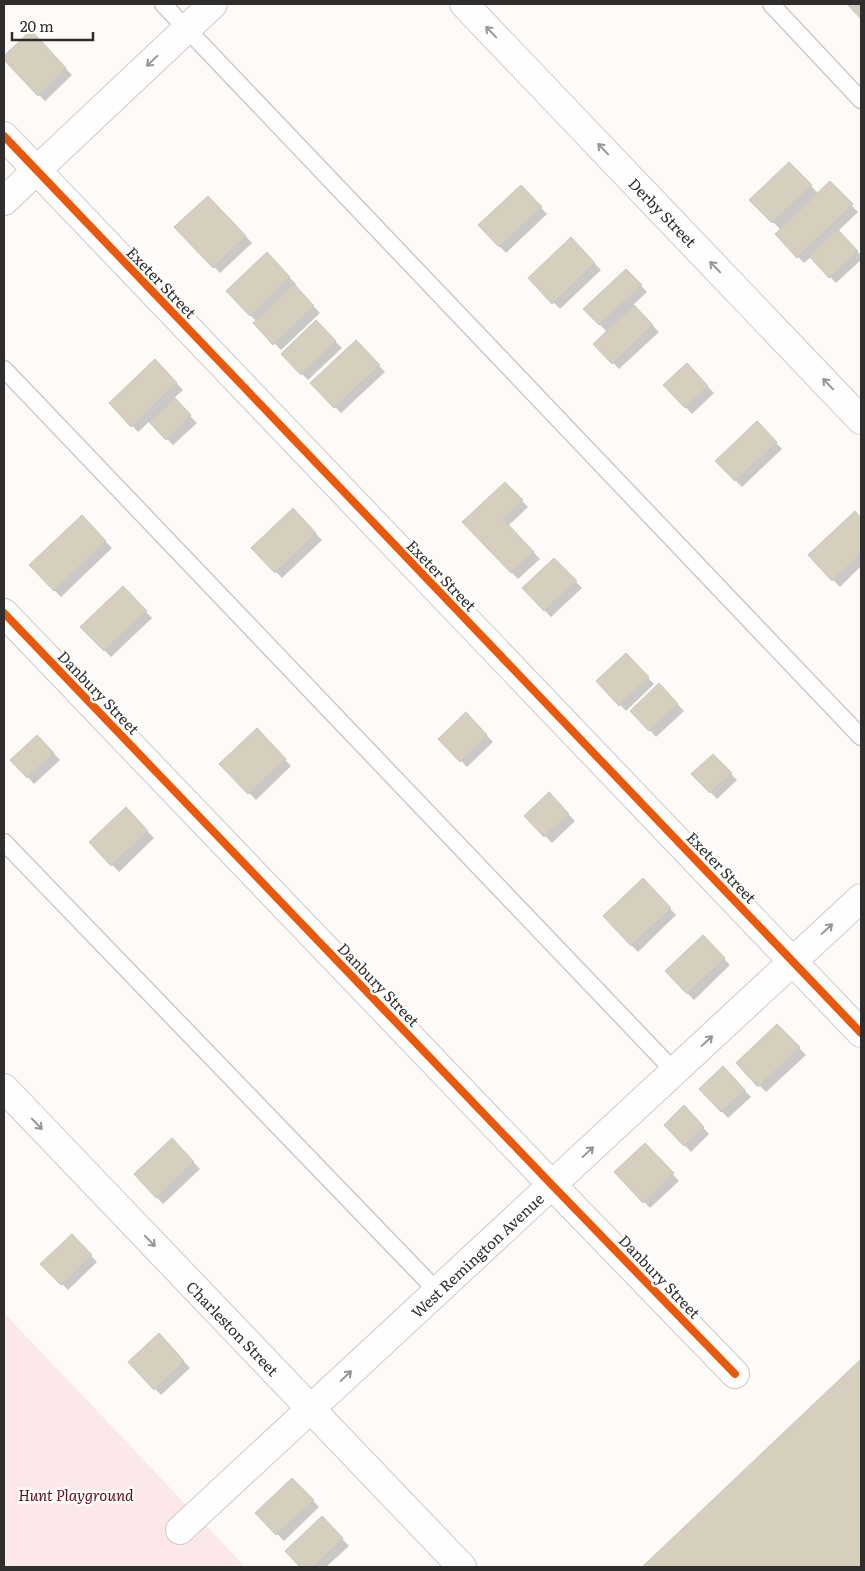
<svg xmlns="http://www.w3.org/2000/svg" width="865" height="1571" viewBox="0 0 865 1571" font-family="Literata,serif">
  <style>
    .green { fill: #fce8e8 }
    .shadow { fill: #0003 }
    .building { fill: #d6cfbe; stroke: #c7c5c3 }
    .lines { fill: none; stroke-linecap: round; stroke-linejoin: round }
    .service-casing { stroke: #cccac8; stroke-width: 19 }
    .minor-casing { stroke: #cccac8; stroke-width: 30 }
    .service { stroke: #fffefe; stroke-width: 16 }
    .minor { stroke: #fffefe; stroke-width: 28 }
    .cycleway-casing { stroke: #fff; stroke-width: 11 }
    .cycleway { stroke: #e8590c; stroke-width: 8 }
    .oneway { stroke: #989695 }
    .labels { text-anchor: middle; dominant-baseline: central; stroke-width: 5; stroke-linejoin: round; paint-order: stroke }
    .street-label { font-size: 15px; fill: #302e2c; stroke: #fff }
    .park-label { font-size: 15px; font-style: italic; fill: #5f0d1f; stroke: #fff }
  </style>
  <rect width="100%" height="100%" fill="#fdfaf8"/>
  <polygon class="green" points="4,1313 245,1567 4,1567"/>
  <g class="shadow">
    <polygon points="31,32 72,75 45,101 4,58"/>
    <polygon points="789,164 819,194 830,183 858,212 838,231 861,255 861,260 836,283 811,257 804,263 776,234 781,230 751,200"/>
    <polygon points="521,187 547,214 506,253 480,226"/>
    <polygon points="208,197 252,243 220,273 176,227"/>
    <polygon points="571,239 601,270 560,309 530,278"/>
    <polygon points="267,254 296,284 294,286 320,313 281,350 254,323 256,321 227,291"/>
    <polygon points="626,270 647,292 633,305 659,332 619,369 595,344 607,332 585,309"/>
    <polygon points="316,322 342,348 308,380 283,354"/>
    <polygon points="356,341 385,372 341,413 312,383"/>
    <polygon points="155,361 183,390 173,399 197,423 173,445 150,421 138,432 111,403"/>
    <polygon points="687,365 714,393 692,414 665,385"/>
    <polygon points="757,423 782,449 742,487 717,461"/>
    <polygon points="505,483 528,507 508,526 540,559 518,579 464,522"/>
    <polygon points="293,510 322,540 282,578 253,548"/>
    <polygon points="855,513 861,520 861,566 840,587 810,555"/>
    <polygon points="82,517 112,548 61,597 30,565"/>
    <polygon points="554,559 582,588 551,617 523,588"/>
    <polygon points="123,588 152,618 111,657 82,627"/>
    <polygon points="626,655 654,684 626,711 598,681"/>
    <polygon points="659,685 684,711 656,737 632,711"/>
    <polygon points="466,714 493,742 467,767 440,739"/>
    <polygon points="257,730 291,766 256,800 221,764"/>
    <polygon points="37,736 60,760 34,784 12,760"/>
    <polygon points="713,756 737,780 717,799 693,774"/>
    <polygon points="549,794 575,821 552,843 526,816"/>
    <polygon points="126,809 154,838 119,872 90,842"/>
    <polygon points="643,880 676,915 638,952 604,917"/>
    <polygon points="703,937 730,965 694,1000 667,971"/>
    <polygon points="777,1025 806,1055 766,1092 738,1063"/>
    <polygon points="723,1068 751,1097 728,1118 701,1089"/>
    <polygon points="684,1107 709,1134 691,1152 665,1125"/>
    <polygon points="172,1140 200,1169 163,1204 135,1174"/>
    <polygon points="645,1144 679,1181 650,1208 616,1172"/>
    <polygon points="72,1236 97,1262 68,1290 42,1264"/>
    <polygon points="159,1335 190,1368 161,1395 130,1362"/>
    <polygon points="860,1362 861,1363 861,1567 644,1567"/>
    <polygon points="292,1479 319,1507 284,1541 257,1513"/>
    <polygon points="322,1518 349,1546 326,1567 302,1567 286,1551"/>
  </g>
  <g class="building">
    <polygon points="847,4 861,4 861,19"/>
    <polygon points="31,30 66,68 38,96 4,60 4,56"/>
    <polygon points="789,162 812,185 772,223 749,200"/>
    <polygon points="830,181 853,204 797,258 775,234"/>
    <polygon points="521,185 542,207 499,247 478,225"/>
    <polygon points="208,196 246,236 213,268 174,227"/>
    <polygon points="837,229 858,251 829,278 809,256"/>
    <polygon points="571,237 595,263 552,304 528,278"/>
    <polygon points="267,252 290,277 250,316 226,291"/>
    <polygon points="626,269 642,285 599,325 583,309"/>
    <polygon points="294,284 314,306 273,345 253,323"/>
    <polygon points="634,305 653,325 612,364 593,344"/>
    <polygon points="316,320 336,341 301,375 281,354"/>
    <polygon points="356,340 380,365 334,408 310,383"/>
    <polygon points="155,359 177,383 131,427 109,403"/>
    <polygon points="687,363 708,386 685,408 663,385"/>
    <polygon points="175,398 191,415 166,440 149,422"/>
    <polygon points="757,421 777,442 735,481 715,461"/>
    <polygon points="505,482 523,500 503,519 534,552 511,573 462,522"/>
    <polygon points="293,508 316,533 275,573 251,548"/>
    <polygon points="855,511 861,518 861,554 832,581 808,555"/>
    <polygon points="82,515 106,541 54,591 29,565"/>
    <polygon points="554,558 577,581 544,611 522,588"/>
    <polygon points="123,586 147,611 104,651 80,627"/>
    <polygon points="626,653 649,677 619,706 596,681"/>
    <polygon points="659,683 678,704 649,731 630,711"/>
    <polygon points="466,712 487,735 460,762 438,739"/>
    <polygon points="257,728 286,759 248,794 219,764"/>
    <polygon points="37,735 54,753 27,778 10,760"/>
    <polygon points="713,754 732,773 710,793 691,774"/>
    <polygon points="549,792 569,814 544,837 524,816"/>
    <polygon points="126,807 148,831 111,866 89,842"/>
    <polygon points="643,878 671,908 631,946 603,916"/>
    <polygon points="703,935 725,958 687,994 665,971"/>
    <polygon points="777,1024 800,1047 758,1087 736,1063"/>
    <polygon points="723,1066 745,1090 721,1112 699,1089"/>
    <polygon points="684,1105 704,1127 684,1146 664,1125"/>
    <polygon points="172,1138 194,1162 156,1198 134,1174"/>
    <polygon points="645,1143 674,1173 643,1203 614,1172"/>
    <polygon points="72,1234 92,1255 61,1285 40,1264"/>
    <polygon points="159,1333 184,1361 154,1390 128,1362"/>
    <polygon points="860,1360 861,1362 861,1567 642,1567"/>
    <polygon points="292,1478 314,1500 276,1535 255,1513"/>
    <polygon points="322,1516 343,1538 313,1567 300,1567 285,1551"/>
  </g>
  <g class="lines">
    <defs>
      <g id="service">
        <polyline points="163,4 861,737"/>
        <polyline points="771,4 861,100"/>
        <polyline points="4,369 674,1071"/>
        <polyline points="4,842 437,1291"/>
      </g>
      <g id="minor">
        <polyline points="464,4 861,420"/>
        <polyline points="4,136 861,1033"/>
        <polyline points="4,201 213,4"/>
        <polyline points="4,613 552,1185 735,1374"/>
        <polyline points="4,1088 462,1567"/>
        <polyline points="180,1530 861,898"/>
      </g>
    </defs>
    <use href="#service" class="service-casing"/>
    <use href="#minor" class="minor-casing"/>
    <use href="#service" class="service"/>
    <use href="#minor" class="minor"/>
    <defs>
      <g id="cycleway">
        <polyline points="4,136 861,1033"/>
        <polyline points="4,613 552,1185 735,1374"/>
      </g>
    </defs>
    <use href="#cycleway" class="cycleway-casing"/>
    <use href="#cycleway" class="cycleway"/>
  </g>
  <defs><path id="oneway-shaft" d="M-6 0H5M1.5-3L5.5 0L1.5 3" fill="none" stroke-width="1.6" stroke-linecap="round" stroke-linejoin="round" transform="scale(1.25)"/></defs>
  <g class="oneway">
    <use href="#oneway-shaft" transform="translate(491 32) rotate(-134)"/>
    <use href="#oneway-shaft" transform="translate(152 61) rotate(137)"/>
    <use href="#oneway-shaft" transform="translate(603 149) rotate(-134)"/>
    <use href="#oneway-shaft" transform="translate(715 267) rotate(-134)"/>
    <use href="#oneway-shaft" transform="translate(828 384) rotate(-134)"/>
    <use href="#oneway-shaft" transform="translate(827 929) rotate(-43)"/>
    <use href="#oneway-shaft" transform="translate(707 1041) rotate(-43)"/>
    <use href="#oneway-shaft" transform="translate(37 1124) rotate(46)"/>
    <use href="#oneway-shaft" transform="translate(588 1152) rotate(-43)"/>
    <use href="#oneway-shaft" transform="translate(150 1241) rotate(46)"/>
    <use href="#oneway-shaft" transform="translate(346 1376) rotate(-43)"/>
  </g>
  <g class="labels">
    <g class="street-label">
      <text transform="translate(663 212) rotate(46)">Derby Street</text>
      <text transform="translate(162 282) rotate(46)">Exeter Street</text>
      <text transform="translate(442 575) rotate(46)">Exeter Street</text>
      <text transform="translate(99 692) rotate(46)">Danbury Street</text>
      <text transform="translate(722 867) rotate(46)">Exeter Street</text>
      <text transform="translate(379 984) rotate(46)">Danbury Street</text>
      <text transform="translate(477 1255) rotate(-43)">West Remington Avenue</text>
      <text transform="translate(660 1276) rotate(46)">Danbury Street</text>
      <text transform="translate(233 1328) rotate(46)">Charleston Street</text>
    </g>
    <g class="park-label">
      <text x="76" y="1494">Hunt Playground</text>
    </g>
  </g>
  <rect width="865" height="1571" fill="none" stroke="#302e2c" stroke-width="10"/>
  <path d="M12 32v8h81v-8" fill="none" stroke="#302e2c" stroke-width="2.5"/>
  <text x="20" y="32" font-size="15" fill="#302e2c" stroke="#ffffff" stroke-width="4" paint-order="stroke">20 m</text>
</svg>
